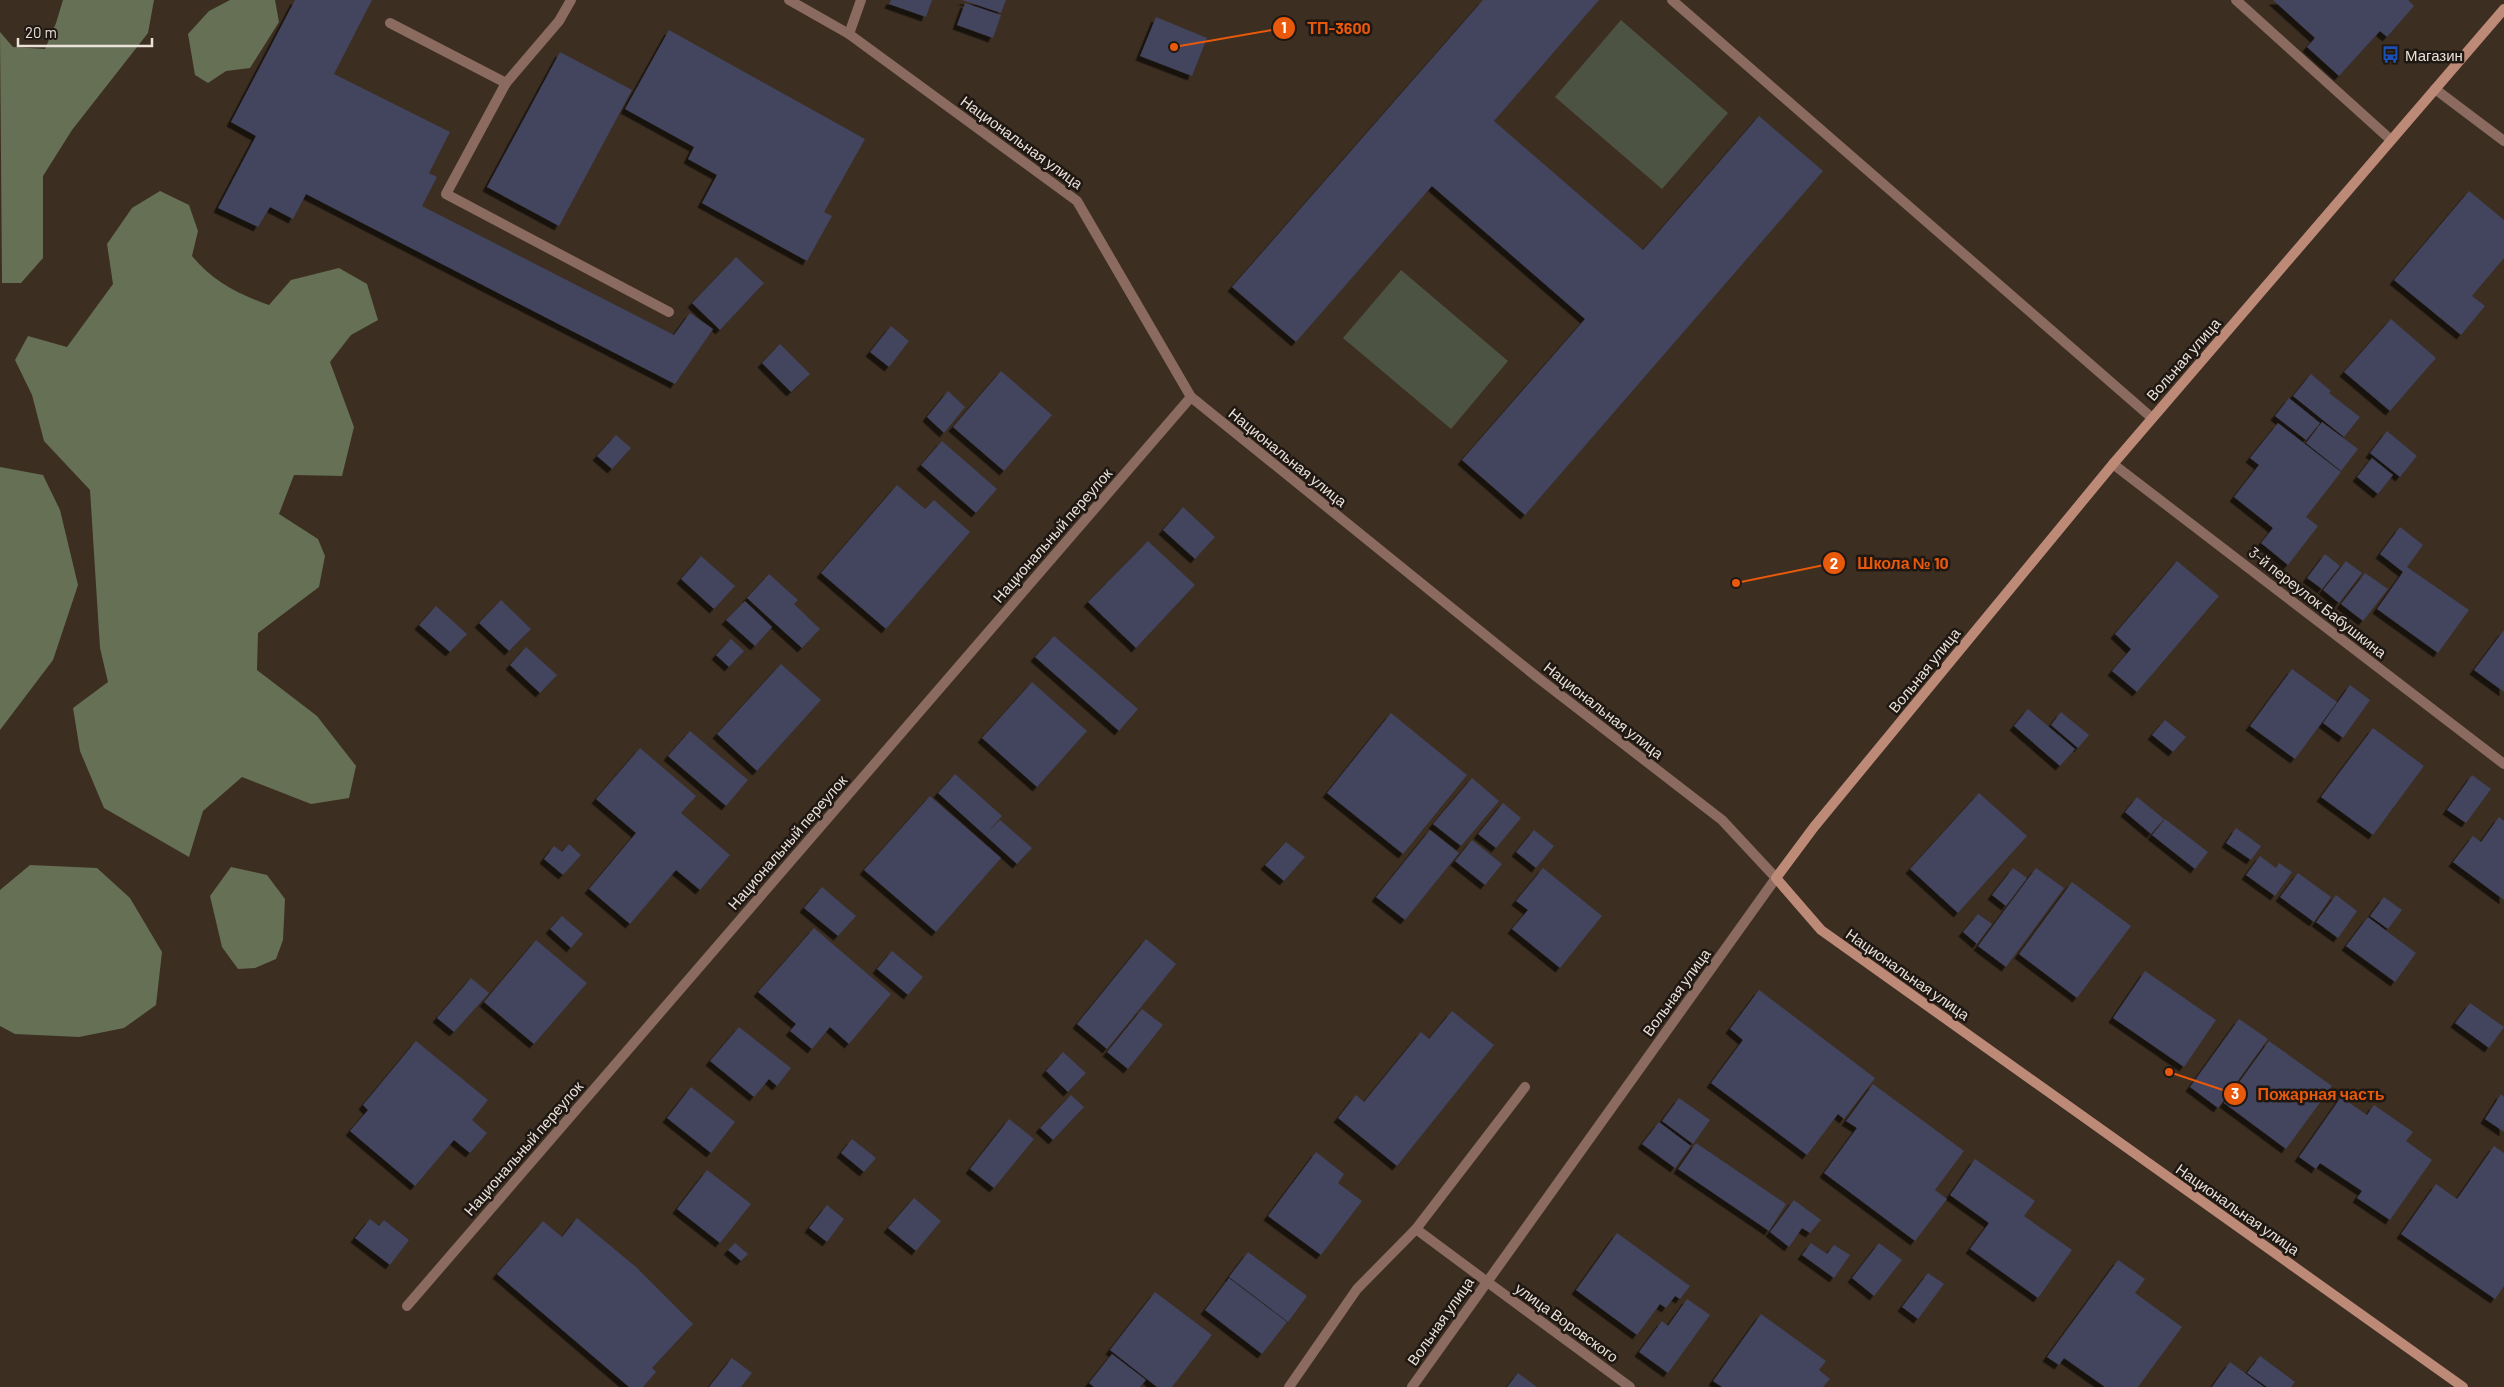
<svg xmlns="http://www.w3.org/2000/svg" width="2504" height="1387" viewBox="0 0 2504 1387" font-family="Barlow,sans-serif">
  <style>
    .green { fill: #4d5343 }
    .forest { fill: #667055 }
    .building { fill: #42445d; filter: url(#shadow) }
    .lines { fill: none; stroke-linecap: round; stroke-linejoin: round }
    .lane { stroke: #8b6a5f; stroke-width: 10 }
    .street { stroke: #8b6a5f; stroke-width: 10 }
    .secondary { stroke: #be8a78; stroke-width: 10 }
    .labels { text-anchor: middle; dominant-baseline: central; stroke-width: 5; stroke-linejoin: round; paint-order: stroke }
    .poi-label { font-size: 15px; fill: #eae1d9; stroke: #1e1712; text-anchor: start }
    .street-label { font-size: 15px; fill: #eae1d9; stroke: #1e1712 }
    .leader { fill: none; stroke: #e8590c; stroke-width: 2 }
    .callout-dot { fill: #e8590c; stroke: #1e1712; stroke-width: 2 }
    .mark-label { font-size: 15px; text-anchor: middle; font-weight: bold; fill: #fff }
    .callout-label { font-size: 16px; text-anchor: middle; font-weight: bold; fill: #e8590c; stroke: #1e1712; stroke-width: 5; stroke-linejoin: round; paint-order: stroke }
  </style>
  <defs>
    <filter id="shadow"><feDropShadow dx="-4.5" dy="4.5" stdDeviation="0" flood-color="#0009"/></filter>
  </defs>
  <rect width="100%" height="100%" fill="#3c2e21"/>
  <g class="green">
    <polygon points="1621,20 1728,113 1662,189 1555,97"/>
    <polygon points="1401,270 1508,361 1451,429 1343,338"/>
  </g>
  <g class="forest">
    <polygon points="63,0 154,0 148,33 72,130 43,176 43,258 21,283 2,283 0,32 13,47 45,49 56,23"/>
    <polygon points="230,0 275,0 279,22 250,68 226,71 208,83 195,75 188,34 209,11"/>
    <path d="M160 191 189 205 198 231 192 256C214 282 238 294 269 305L291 280 339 268 367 284 378 320 351 335 330 362 354 427 342 476 294 475 279 514 318 539 325 556 319 587 258 633 257 670 317 716 356 766 349 798 311 804 242 777 203 811 189 857 104 808 80 751 73 708 108 682 100 648 90 490 44 441 32 395 15 360 28 336 67 347 113 284 107 244 132 208Z"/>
    <polygon points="0,467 43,475 60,510 78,585 53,660 0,730"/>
    <polygon points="30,865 97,868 130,898 162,952 156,1005 124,1028 79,1037 15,1034 0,1026 0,890"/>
    <polygon points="231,867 267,875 285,899 283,940 276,959 255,968 238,969 222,947 210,896"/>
  </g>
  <g class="building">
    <polygon points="295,0 372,0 334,74 450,132 429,173 437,177 422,206 674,335 690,313 713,329 675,384 306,194 293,219 270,207 258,227 218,208 256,136 231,122"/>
    <polygon points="891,0 932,0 926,17 889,4"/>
    <polygon points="962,0 1006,0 1001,13"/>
    <polygon points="1483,0 1599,0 1494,121 1643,250 1759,116 1823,171 1525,515 1462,460 1585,319 1432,186 1296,342 1232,287"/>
    <polygon points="2273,0 2408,0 2414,6 2387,37 2380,31 2339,76 2307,47 2315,38"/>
    <polygon points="965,3 1001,15 993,38 957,25"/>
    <polygon points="1156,17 1207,38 1192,76 1140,56"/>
    <polygon points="669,30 865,139 824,212 832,216 807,261 702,203 717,175 688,159 694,147 625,109"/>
    <polygon points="560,52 632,90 559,226 487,187"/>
    <polygon points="2469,191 2504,220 2504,258 2472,296 2485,306 2461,335 2394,280"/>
    <polygon points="736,257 764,283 720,330 692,303"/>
    <polygon points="2391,319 2436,358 2390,411 2344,372"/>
    <polygon points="891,326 909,341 889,367 870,352"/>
    <polygon points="780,344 810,374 791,392 762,363"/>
    <polygon points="1001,371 1052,415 1004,471 953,427"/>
    <polygon points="2311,374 2331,391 2329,393 2360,417 2344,437 2293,396"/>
    <polygon points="948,391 965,407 944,433 927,417"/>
    <polygon points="2289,398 2320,423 2306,440 2275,416"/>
    <polygon points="2322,422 2358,449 2341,471 2306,443"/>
    <polygon points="2278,423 2341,472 2306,517 2318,526 2288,565 2261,543 2273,528 2234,497 2259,465 2250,458"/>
    <polygon points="2387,431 2417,456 2400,477 2370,453"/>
    <polygon points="616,435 631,448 612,469 597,456"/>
    <polygon points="942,441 997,489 976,513 921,465"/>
    <polygon points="2372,458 2393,475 2378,494 2357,477"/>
    <polygon points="897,485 925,509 934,500 970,532 886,629 821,573"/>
    <polygon points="1183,507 1215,537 1195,559 1163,530"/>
    <polygon points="2400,527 2423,545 2407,567 2469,610 2438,653 2377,609 2403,572 2380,554"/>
    <polygon points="1148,541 1195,585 1136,648 1088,602"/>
    <polygon points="2325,554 2340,566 2322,589 2307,578"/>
    <polygon points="701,556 735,586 714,609 681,579"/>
    <polygon points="2177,561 2219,596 2137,692 2112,671 2131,649 2115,634"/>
    <polygon points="2346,561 2362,573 2339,603 2323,590"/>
    <polygon points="2365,573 2388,589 2363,621 2341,604"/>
    <polygon points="769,574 798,600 794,604 820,629 802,648 747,598"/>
    <polygon points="501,600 531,629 509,651 479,623"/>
    <polygon points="745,601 772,627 755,646 726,620"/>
    <polygon points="436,606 467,634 450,652 419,625"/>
    <polygon points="2504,630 2504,692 2474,670"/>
    <polygon points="1054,636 1138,709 1119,731 1035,657"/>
    <polygon points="731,639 744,651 729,667 716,655"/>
    <polygon points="526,647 557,675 540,693 510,665"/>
    <polygon points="781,664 821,700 757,771 717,734"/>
    <polygon points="2292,669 2337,702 2295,759 2250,726"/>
    <polygon points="1032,682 1087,731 1037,787 982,738"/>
    <polygon points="2350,685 2370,700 2343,738 2323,723"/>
    <polygon points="2028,709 2075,749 2060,766 2014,726"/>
    <polygon points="2061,712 2089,735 2078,748 2051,725"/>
    <polygon points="1391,713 1467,775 1403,854 1327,793"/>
    <polygon points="2165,720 2186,737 2173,752 2152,735"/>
    <polygon points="2373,728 2424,766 2373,835 2321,797"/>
    <polygon points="690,731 748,780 726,806 668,756"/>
    <polygon points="640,748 696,796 681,813 730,855 700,890 676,870 630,924 589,889 636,833 596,799"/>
    <polygon points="955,774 1002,816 989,831 1000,820 1032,848 1017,864 938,793"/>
    <polygon points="2472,775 2491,789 2466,823 2447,810"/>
    <polygon points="1472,778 1499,801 1461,846 1433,824"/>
    <polygon points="1979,793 2027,836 1958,913 1910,869"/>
    <polygon points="930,796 1001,858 936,932 864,870"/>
    <polygon points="2137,797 2164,819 2151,834 2125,812"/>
    <polygon points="1503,803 1521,818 1496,848 1478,834"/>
    <polygon points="2499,817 2504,821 2504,900 2453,862 2473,836 2481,842"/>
    <polygon points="2165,819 2208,852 2195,869 2152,835"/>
    <polygon points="2236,828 2261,846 2251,860 2226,843"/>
    <polygon points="1430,830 1459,853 1405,920 1376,897"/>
    <polygon points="1534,830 1554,846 1536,868 1516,852"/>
    <polygon points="1472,840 1502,864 1485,885 1455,861"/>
    <polygon points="1286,842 1305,857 1284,881 1265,865"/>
    <polygon points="569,844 581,855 563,875 544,859 554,846 562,852"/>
    <polygon points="2260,856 2276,868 2279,863 2292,872 2275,896 2246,875"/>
    <polygon points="1543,868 1602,916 1560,968 1512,929 1528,910 1516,901"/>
    <polygon points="2013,868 2027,878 2006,906 1992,895"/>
    <polygon points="2036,868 2064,888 2006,967 1978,946"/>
    <polygon points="2298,873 2331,897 2314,922 2280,897"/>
    <polygon points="2072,882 2131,926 2077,998 2019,954"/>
    <polygon points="822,887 856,916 838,936 804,908"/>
    <polygon points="2336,895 2357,911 2338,938 2316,922"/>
    <polygon points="2384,897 2402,910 2388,929 2370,916"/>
    <polygon points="1978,914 1992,924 1977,944 1963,932"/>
    <polygon points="562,916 583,934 571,948 550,929"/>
    <polygon points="2368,917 2416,953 2395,982 2346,946"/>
    <polygon points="814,928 891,994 849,1044 830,1027 812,1049 790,1031 796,1024 758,992"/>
    <polygon points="1146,939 1176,964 1107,1049 1077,1024"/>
    <polygon points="536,940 587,983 534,1044 484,1002"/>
    <polygon points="892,951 923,977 908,995 877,969"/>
    <polygon points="2145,971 2216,1020 2184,1067 2113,1018"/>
    <polygon points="471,978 489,993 454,1032 437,1018"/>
    <polygon points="1759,990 1875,1078 1844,1119 1838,1114 1807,1155 1711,1083 1743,1040 1730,1029"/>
    <polygon points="2470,1003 2504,1027 2489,1048 2455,1023"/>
    <polygon points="1142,1009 1163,1025 1128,1069 1107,1052"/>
    <polygon points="1452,1011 1494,1045 1397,1166 1338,1118 1356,1095 1364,1102 1421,1032 1429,1039"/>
    <polygon points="2239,1019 2268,1039 2218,1108 2190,1087"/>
    <polygon points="739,1027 791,1068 777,1086 769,1079 754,1097 710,1061"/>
    <polygon points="416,1041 488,1100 472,1120 487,1133 470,1153 454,1140 415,1186 350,1131 368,1110 363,1105"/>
    <polygon points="2269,1041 2332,1086 2286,1149 2224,1103"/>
    <polygon points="1063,1052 1086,1073 1068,1092 1046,1071"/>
    <polygon points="1873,1084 1964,1151 1935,1190 1947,1199 1915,1241 1824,1173 1857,1128 1846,1121"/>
    <polygon points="691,1087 735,1122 711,1153 667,1118"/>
    <polygon points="2501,1094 2504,1097 2504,1132 2485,1119"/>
    <polygon points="1071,1095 1084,1107 1053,1140 1040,1128"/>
    <polygon points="2341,1097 2367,1115 2374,1105 2413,1132 2406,1141 2432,1160 2390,1220 2357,1198 2362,1191 2320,1163 2316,1169 2299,1157"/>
    <polygon points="1679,1098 1710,1120 1693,1144 1662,1121"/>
    <polygon points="1009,1119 1034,1139 994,1188 970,1169"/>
    <polygon points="1659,1122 1691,1146 1675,1168 1642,1144"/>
    <polygon points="852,1139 876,1158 864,1172 841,1153"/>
    <polygon points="1696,1143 1786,1204 1769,1231 1678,1169"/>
    <polygon points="2494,1146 2504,1153 2504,1286 2495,1299 2401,1234 2436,1184 2457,1199"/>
    <polygon points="1316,1152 1344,1174 1338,1183 1362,1201 1321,1255 1268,1216"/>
    <polygon points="1975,1159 2035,1201 2024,1216 2072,1250 2038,1298 1970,1249 1989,1223 1950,1195"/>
    <polygon points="707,1170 751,1204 720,1243 677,1209"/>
    <polygon points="914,1198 941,1221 916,1251 888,1228"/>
    <polygon points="1794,1200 1821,1220 1810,1233 1802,1228 1789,1247 1770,1232"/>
    <polygon points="827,1205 844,1219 827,1242 809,1228"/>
    <polygon points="577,1218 636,1267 693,1324 652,1368 656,1372 643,1387 629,1387 497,1274 543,1221 562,1237"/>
    <polygon points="370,1219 379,1226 384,1220 409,1240 390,1265 355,1238"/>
    <polygon points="1617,1233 1690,1286 1680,1299 1675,1296 1666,1308 1660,1304 1637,1335 1576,1290"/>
    <polygon points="735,1243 748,1254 741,1261 728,1250"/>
    <polygon points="1811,1243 1827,1254 1834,1245 1850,1255 1834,1278 1802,1255"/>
    <polygon points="1879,1243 1902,1260 1874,1296 1852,1278"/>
    <polygon points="1248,1252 1307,1296 1288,1322 1229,1277"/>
    <polygon points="2118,1260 2145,1279 2135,1293 2182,1327 2138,1387 2105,1387 2064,1358 2059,1365 2047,1357"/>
    <polygon points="1928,1273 1944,1284 1918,1319 1902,1307"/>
    <polygon points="1229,1278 1287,1322 1262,1354 1205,1310"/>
    <polygon points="1155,1292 1212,1335 1172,1387 1157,1387 1110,1350"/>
    <polygon points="1687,1299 1710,1315 1668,1373 1639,1352 1662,1321 1668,1326"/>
    <polygon points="1761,1314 1826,1361 1819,1370 1830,1379 1823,1387 1722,1387 1713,1381"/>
    <polygon points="1112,1354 1146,1380 1140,1387 1094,1387 1089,1383"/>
    <polygon points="2260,1356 2295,1382 2291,1387 2267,1387 2247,1373"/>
    <polygon points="732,1358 752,1373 741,1387 709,1387"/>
    <polygon points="2230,1362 2264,1387 2212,1387"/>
    <polygon points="1518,1373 1537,1387 1507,1387"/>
  </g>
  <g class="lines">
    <g class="lane">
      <polyline points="1672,0 2152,418"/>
      <polyline points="2236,0 2391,140"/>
      <polyline points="390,23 506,83 559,21 571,0"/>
      <polyline points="849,34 861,0"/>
      <polyline points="506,83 446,194 669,312"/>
      <polyline points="1486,1281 1416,1229 1525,1087"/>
      <polyline points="1289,1387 1357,1289 1416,1229"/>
    </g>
    <g class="street">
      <polyline points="789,0 849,34 1077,201 1191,397 1537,677 1722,820 1776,878 1412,1387"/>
      <polyline points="2435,89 2504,141"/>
      <polyline points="2113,464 2504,764"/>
      <polyline points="1486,1281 1630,1387"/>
      <polyline points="407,1306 1191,397"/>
    </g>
    <polyline class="secondary" points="2463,1387 1821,930 1776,878 1814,827 2113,464 2504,9"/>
  </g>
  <defs>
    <symbol id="bus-bare" viewBox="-9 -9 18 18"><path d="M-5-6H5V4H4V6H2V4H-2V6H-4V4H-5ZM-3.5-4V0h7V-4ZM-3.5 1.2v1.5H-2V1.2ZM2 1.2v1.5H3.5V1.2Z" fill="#1a4fb4" stroke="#1e1712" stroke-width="2.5" paint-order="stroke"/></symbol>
  </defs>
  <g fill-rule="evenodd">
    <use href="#bus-bare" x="2378" y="42" width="25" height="25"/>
  </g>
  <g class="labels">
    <g class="poi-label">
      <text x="2405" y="55">Магазин</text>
    </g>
    <g class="street-label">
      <text transform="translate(1022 142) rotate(36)">Национальная улица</text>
      <text transform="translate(2183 359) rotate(-49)">Вольная улица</text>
      <text transform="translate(1288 457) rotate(39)">Национальная улица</text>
      <text transform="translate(1052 535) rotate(-49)">Национальный переулок</text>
      <text transform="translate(2318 602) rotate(38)">3-й переулок Бабушкина</text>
      <text transform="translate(1924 670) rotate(-51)">Вольная улица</text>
      <text transform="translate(1604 710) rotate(38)">Национальная улица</text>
      <text transform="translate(787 842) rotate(-49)">Национальный переулок</text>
      <text transform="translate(1908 974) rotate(35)">Национальная улица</text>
      <text transform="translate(1676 992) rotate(-54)">Вольная улица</text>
      <text transform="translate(523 1148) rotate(-49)">Национальный переулок</text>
      <text transform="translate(2238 1209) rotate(35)">Национальная улица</text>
      <text transform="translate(1440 1321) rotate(-55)">Вольная улица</text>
      <text transform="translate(1567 1322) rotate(36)">улица Воровского</text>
    </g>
  </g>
  <path class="leader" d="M1174 47L1284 28M1736 583L1834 563M2169 1072L2235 1094"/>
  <g class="callout-dot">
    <circle cx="1174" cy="47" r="5"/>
    <circle cx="1736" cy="583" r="5"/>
    <circle cx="2169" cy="1072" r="5"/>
    <circle cx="1284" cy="28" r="12"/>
    <circle cx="1834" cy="563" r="12"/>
    <circle cx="2235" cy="1094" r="12"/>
  </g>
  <g class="mark-label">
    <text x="1284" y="33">1</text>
    <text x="1834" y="569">2</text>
    <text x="2235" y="1099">3</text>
  </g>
  <g class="callout-label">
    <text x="1339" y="34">ТП-3600</text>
    <text x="1903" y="569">Школа № 10</text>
    <text x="2321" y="1100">Пожарная часть</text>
  </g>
  <path d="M18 38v8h134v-8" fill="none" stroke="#eae1d9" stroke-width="2.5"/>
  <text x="25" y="38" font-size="15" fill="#eae1d9" stroke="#1e1712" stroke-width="4" paint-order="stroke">20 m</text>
</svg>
